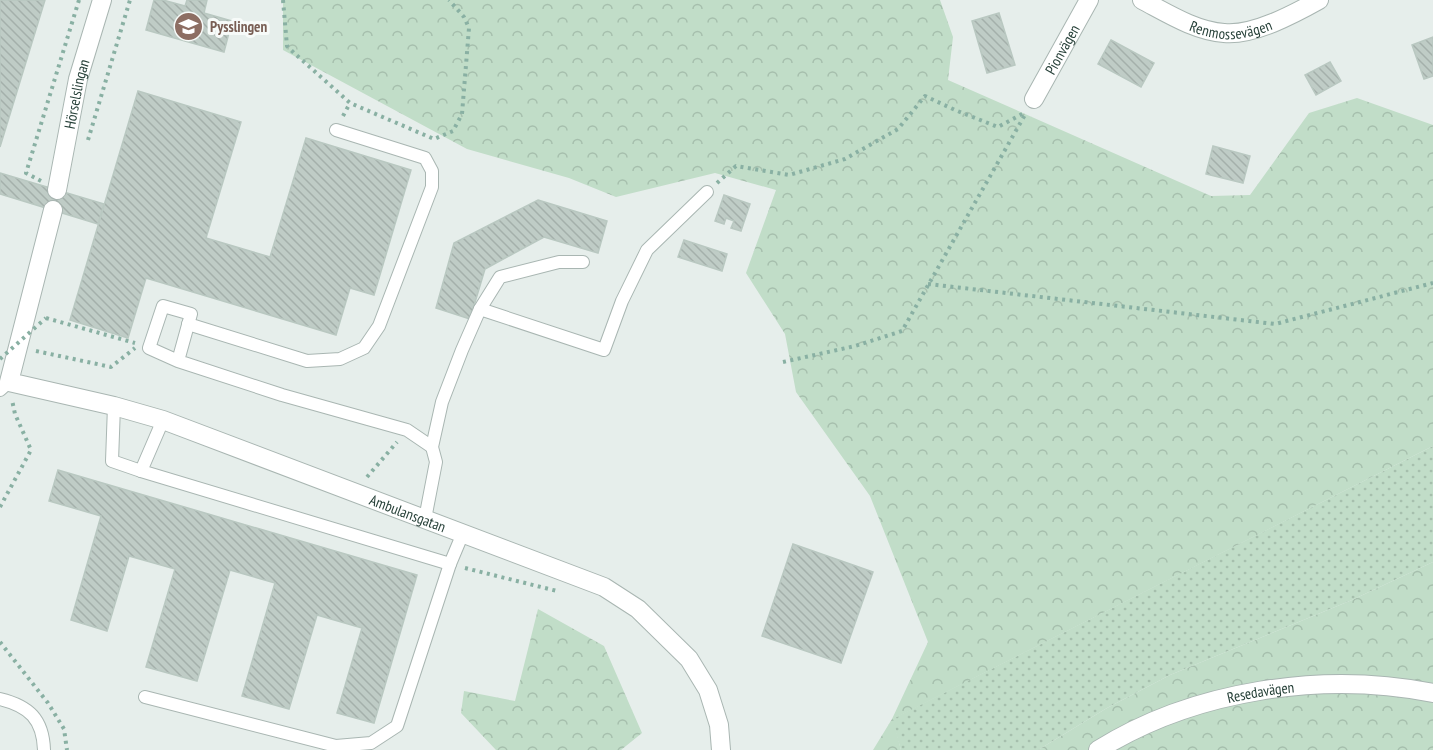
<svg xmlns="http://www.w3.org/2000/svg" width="1433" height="750" viewBox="0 0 1433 750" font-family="'PT Sans Narrow',sans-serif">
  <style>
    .grass { fill: url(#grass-dots) }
    .forest { fill: url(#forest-crowns) }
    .building { fill: url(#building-back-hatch); stroke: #b9c8c1; stroke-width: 1.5 }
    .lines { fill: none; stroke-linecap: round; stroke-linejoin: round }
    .service-casing { stroke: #a9b6b2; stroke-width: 14 }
    .minor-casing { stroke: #a9b6b2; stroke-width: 20 }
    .path { stroke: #89b0a3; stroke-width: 4; stroke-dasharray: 3 4.5; stroke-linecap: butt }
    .service { stroke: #fff; stroke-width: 12 }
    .minor { stroke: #fff; stroke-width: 18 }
    .path-bridge { stroke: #89b0a3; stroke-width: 4; stroke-dasharray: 3 4.5; stroke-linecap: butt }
    .labels { text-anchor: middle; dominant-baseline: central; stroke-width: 6; stroke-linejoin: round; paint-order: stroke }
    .street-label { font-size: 15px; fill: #264038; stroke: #f7fbf9 }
    .education-label { font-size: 15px; font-weight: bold; fill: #785e54; stroke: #f7fbf9; text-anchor: start }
  </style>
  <defs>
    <pattern id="grass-dots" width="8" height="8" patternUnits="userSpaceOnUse" patternTransform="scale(1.5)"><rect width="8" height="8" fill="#c1ddc8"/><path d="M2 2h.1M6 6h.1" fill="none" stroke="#a6bfad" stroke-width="1.8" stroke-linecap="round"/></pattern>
    <pattern id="forest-crowns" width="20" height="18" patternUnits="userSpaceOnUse" patternTransform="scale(1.5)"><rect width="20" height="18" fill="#c1ddc8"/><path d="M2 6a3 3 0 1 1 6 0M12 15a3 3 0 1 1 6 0" fill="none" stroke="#a6bfad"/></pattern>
    <pattern id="building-back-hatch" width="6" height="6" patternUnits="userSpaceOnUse" patternTransform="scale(1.5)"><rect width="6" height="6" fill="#bfccc6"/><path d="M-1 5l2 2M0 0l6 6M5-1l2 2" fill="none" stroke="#a4b0ab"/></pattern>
  </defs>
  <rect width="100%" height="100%" fill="#e6eeeb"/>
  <polygon class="grass" points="1433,446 1433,562 1352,600 1170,675 1107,708 1038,750 901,750 892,719"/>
  <g class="forest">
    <polygon points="283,0 940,0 953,37 948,80 1211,196 1250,195 1309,113 1357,98 1433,125 1433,446 893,719 901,750 873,750 892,719 928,642 870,496 796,392 785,334 746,273 776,190 715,173 616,197 569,178 467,149 283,50"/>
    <polygon points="1433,562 1433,750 1038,750 1107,708 1170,675 1352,600"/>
    <polygon points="538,609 604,646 642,733 621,750 496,750 461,713 464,691 515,701"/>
  </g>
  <g class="building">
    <polygon points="0,0 45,0 0,147"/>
    <polygon points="154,0 163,0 185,6 187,0 207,0 204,13 232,21 224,52 146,30"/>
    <polygon points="999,13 1015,65 987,73 972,21"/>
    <polygon points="1433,37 1433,76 1424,79 1412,45"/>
    <polygon points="1111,40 1154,63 1141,87 1098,64"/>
    <polygon points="1330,62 1341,81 1316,95 1305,75"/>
    <polygon points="138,91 241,122 206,238 270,257 306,138 411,170 374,295 350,288 336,335 146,278 128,338 70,320"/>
    <polygon points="1213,146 1250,156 1243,183 1206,174"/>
    <polygon points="0,173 104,204 98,224 0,194"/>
    <polygon points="724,195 750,204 741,231 731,228 734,221 726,218 724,224 715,221"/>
    <polygon points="538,200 607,221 598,253 544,237 485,269 470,319 436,308 454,243"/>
    <polygon points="684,240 727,254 722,271 678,257"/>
    <polygon points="58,470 417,575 374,723 337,713 362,628 317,615 289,709 242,696 275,583 230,570 197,681 146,667 175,569 129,556 107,631 71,620 101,516 49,501"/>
    <polygon points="793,544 873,572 841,663 762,636"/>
  </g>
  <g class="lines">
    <defs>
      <g id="service">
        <polyline points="480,309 604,350 622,301 647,250 707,192"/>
        <polyline points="188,324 307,361 340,359 364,348 379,326 432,187 432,171 425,158 336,130"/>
        <polyline points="178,361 191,314 163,306 149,348 178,361 282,395 407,430 432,447"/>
        <polyline points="0,390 9,382"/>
        <polyline points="114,406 112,461 141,471"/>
        <polyline points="163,420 141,471 450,564 463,533"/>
        <polyline points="425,519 436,462 432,447 442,402 462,350 480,309 500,277 559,262 583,262"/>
        <polyline points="145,697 336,746 371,743 397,726 450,564"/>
        <path d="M0 699C29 706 43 719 44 750"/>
      </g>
      <g id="minor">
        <path id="s1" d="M1142 0C1167 13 1195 31 1224 33 1253 36 1294 14 1319 0"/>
        <path id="s2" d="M1034 99 1089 0"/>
        <path id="s3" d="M57 190 78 79 102 0"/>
        <path id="s4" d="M53 210 9 382 114 406 163 420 604 587 638 609 689 659 708 690 719 725 721 750"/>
        <path id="s5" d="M1098 750C1194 690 1323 671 1433 693"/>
      </g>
    </defs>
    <use href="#service" class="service-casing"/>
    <use href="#minor" class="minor-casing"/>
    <g class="path">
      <polyline points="283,0 287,46 294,53 350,103 434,139 453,131 462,114 469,28 464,17 449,0"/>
      <polyline points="343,116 350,103"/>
      <polyline points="88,140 130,0"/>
      <polyline points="41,181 26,173 79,0"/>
      <polyline points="717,183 736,166 789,175 845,159 898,129 925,96 955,110 998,127 1024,113"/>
      <polyline points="928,284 1275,324 1433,283"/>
      <polyline points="46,318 135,343"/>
      <polyline points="36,351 111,367 135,348"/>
      <polyline points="783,362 855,346 902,331 1026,113"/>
      <polyline points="367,477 397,442"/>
      <polyline points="0,507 31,450 15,414 12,400"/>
      <polyline points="465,568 557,591"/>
      <polyline points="0,642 48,703 64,729 67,750"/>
    </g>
    <use href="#service" class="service"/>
    <use href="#minor" class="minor"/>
    <polyline class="path-bridge" points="0,359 46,318"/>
  </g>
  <defs>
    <symbol id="school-disc" viewBox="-11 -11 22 22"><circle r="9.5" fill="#8d6e63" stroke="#f7fbf9"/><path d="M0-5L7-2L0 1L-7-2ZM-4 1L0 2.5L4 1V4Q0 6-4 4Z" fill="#fff"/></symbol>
  </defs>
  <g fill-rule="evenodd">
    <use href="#school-disc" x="172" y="10" width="33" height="33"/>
  </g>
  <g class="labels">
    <g class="street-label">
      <text stroke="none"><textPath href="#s1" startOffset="96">Renmossevägen</textPath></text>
      <text stroke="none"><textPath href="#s2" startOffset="57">Pionvägen</textPath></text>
      <text stroke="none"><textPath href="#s3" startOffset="98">Hörselslingan</textPath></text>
      <text stroke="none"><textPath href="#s4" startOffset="598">Ambulansgatan</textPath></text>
      <text stroke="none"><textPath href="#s5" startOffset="174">Resedavägen</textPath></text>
    </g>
    <g class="education-label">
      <text x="210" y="26">Pysslingen</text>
    </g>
  </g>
</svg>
